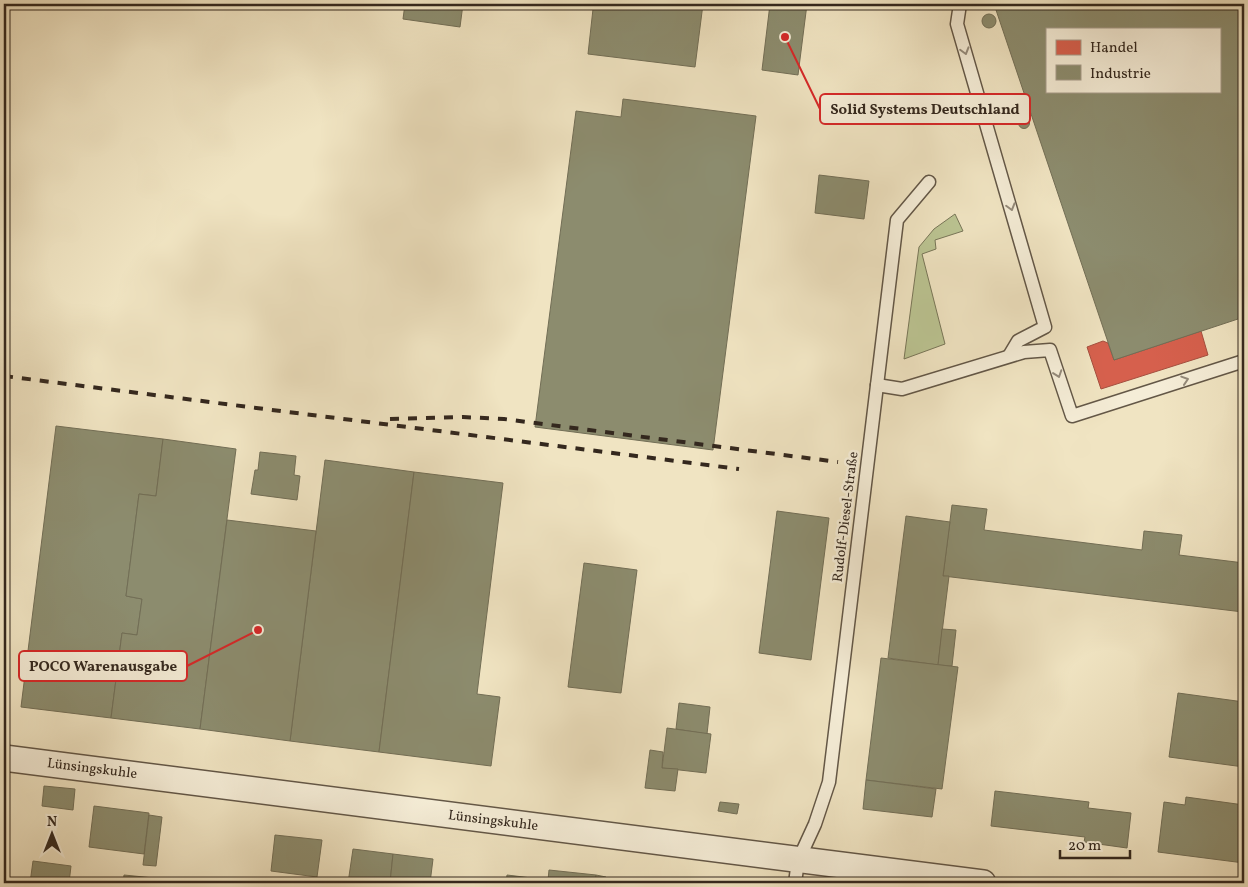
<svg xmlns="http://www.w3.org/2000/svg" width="1248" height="887" viewBox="0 0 1248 887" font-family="Vollkorn,serif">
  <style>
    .green { fill: #bbc492; stroke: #787658 }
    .shops { fill: #d6604d; stroke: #a54f3f }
    .industry { fill: #8c8c6e; stroke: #726e56; fill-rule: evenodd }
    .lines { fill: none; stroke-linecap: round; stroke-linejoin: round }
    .lane-casing { stroke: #635747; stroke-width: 15 }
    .street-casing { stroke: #635747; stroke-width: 28 }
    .lane { stroke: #f5edd7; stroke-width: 12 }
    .street { stroke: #f5edd7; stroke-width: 25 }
    .rail { stroke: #34281e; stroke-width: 4; stroke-dasharray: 9 9; stroke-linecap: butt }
    .oneway { stroke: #948a7a }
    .labels { text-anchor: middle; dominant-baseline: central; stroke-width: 5; stroke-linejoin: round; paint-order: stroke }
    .street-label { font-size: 14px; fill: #34281e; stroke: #f5edd7 }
    .leader { fill: none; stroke: #d62828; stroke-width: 2 }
    .callout-dot { fill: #d62828; stroke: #f5edd7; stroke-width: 2 }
    .callout { fill: #f5edd7; stroke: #d62828; stroke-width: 2 }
    .callout-label { font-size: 15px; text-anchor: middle; font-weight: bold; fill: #34281e }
  </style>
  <rect width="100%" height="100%" fill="#f0e4c2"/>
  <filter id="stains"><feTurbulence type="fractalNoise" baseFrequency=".004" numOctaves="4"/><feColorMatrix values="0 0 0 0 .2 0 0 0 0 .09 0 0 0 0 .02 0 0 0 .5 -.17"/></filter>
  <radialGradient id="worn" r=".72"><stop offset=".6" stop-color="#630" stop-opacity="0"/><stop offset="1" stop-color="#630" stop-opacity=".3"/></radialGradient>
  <polygon class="green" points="955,214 963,231 935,240 936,249 922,254 945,344 904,359 919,247 934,229"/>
  <polygon class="shops" points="1201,331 1208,355 1101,389 1087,347 1103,341 1108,343 1114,360"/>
  <g class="industry">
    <polygon points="405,4 463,4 460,27 403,19"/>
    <polygon points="552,4 703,4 695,67 588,54 593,9"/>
    <polygon points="770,4 807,4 798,75 762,70"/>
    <path d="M994 4H1244V317L1114 360ZM1047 29H1219V91H1047Z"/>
    <circle cx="989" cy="21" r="7"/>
    <polygon points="623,99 756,116 713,450 535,427 576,111 621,117"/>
    <circle cx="1024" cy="123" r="5.5"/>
    <polygon points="819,175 869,181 864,219 815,213"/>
    <polygon points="56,426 163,439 156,496 139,494 126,596 142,599 137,635 122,633 111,718 21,707"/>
    <polygon points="163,439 236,449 200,729 111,718 122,633 137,635 142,599 126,596 139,494 156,496"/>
    <polygon points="260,452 296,456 294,475 300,476 297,500 251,494 255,470 258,470"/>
    <polygon points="325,460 414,472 379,752 290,741"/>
    <polygon points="414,472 503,483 477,694 500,697 491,766 379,752"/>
    <polygon points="952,505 987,509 984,530 1142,550 1144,531 1182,535 1179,555 1244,563 1243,612 943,576"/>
    <polygon points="777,511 829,518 811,660 759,653"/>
    <polygon points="906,516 950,522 943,576 949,576 938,665 888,658"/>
    <polygon points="227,520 316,531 290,741 200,729"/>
    <polygon points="584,563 637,570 621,693 568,687"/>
    <polygon points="942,629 956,630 952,666 938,665"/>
    <polygon points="881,658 958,667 942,789 866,780"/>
    <polygon points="1178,693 1244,702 1244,767 1169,757"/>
    <polygon points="679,703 710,707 707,734 676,729"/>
    <polygon points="667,728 711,734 706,773 662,768"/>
    <polygon points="650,750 663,752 662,768 678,769 675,791 645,788"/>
    <polygon points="866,780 936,789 932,817 863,809"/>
    <polygon points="44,786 75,789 73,810 42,806"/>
    <polygon points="995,791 1089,802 1088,808 1131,813 1127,848 1084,842 1085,837 991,826"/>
    <polygon points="1186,797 1244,805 1244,863 1158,852 1164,802 1185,805"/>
    <polygon points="720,802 739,804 737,814 718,811"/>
    <polygon points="94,806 149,813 144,854 89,847"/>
    <polygon points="149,815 162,817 156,866 143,865"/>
    <polygon points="275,835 322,840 317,877 271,871"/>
    <polygon points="353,849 393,854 390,883 348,883"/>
    <polygon points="393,854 433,859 430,883 390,883"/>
    <polygon points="33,861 71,866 69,883 30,883"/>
    <polygon points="549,870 596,875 595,883 506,883 507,875 548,880"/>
    <polygon points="124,875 154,878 153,883 123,883"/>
    <polygon points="596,875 606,877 605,883 595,883"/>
  </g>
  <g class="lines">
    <defs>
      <g id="lane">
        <polyline points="960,4 957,24 1045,327 1018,341 1009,356"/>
        <polyline points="877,385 902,389 1024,352 1050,350 1072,416 1244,361"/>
        <polyline points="795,883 798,861 815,824 829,782 897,220 929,182"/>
      </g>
      <polyline id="street" points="4,758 983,883"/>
    </defs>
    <use href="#lane" class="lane-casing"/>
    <use href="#street" class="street-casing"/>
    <use href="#lane" class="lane"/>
    <use href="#street" class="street"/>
    <g class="rail">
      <polyline points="4,376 739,469"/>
      <polyline points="390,419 463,417 504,419 838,462"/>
    </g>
  </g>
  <defs><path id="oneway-chevron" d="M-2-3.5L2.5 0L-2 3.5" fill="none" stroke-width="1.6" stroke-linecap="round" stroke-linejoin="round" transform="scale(1.25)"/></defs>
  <g class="oneway">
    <use href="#oneway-chevron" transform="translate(965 51) rotate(74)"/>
    <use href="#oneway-chevron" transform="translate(1011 207) rotate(74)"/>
    <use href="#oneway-chevron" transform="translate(1058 374) rotate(71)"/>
    <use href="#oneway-chevron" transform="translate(1185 380) rotate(-18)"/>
  </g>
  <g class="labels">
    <g class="street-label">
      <text transform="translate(846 517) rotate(-83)">Rudolf-Diesel-Straße</text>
      <text transform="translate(92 769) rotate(7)">Lünsingskuhle</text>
      <text transform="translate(493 821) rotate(7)">Lünsingskuhle</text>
    </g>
  </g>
  <path class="leader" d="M785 37L820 109M258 630L187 666"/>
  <g class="callout-dot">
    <circle cx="785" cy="37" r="5"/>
    <circle cx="258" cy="630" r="5"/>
  </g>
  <g class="callout">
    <rect x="820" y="94" width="210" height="30" rx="5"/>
    <rect x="19" y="651" width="168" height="30" rx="5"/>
  </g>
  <g class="callout-label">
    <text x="925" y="114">Solid Systems Deutschland</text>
    <text x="103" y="671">POCO Warenausgabe</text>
  </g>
  <rect width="1248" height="887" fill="none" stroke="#f0e4c2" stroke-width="20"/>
  <rect x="5" y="5" width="1238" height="877" fill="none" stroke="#34281e" stroke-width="2.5"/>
  <rect x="10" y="10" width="1228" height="867" fill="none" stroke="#34281e"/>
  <rect x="1046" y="28" width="175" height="65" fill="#f5edd7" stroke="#a89e8d"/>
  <rect x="1056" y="40" width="25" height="15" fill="#d6604d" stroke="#a89e8d"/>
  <text x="1090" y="52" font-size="15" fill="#34281e">Handel</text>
  <rect x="1056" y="65" width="25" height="15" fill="#8c8c6e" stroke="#a89e8d"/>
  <text x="1090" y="78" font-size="15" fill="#34281e">Industrie</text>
  <g transform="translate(52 834)" stroke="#f5edd7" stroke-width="4" paint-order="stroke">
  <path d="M0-4L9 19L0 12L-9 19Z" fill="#34281e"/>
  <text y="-8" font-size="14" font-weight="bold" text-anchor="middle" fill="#34281e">N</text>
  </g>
  <path d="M1060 850v8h70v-8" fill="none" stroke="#34281e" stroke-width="2.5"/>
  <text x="1068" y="850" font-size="15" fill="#34281e" stroke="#f5edd7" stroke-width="4" paint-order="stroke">20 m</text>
  <rect width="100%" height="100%" filter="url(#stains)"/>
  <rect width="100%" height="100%" fill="url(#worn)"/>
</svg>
